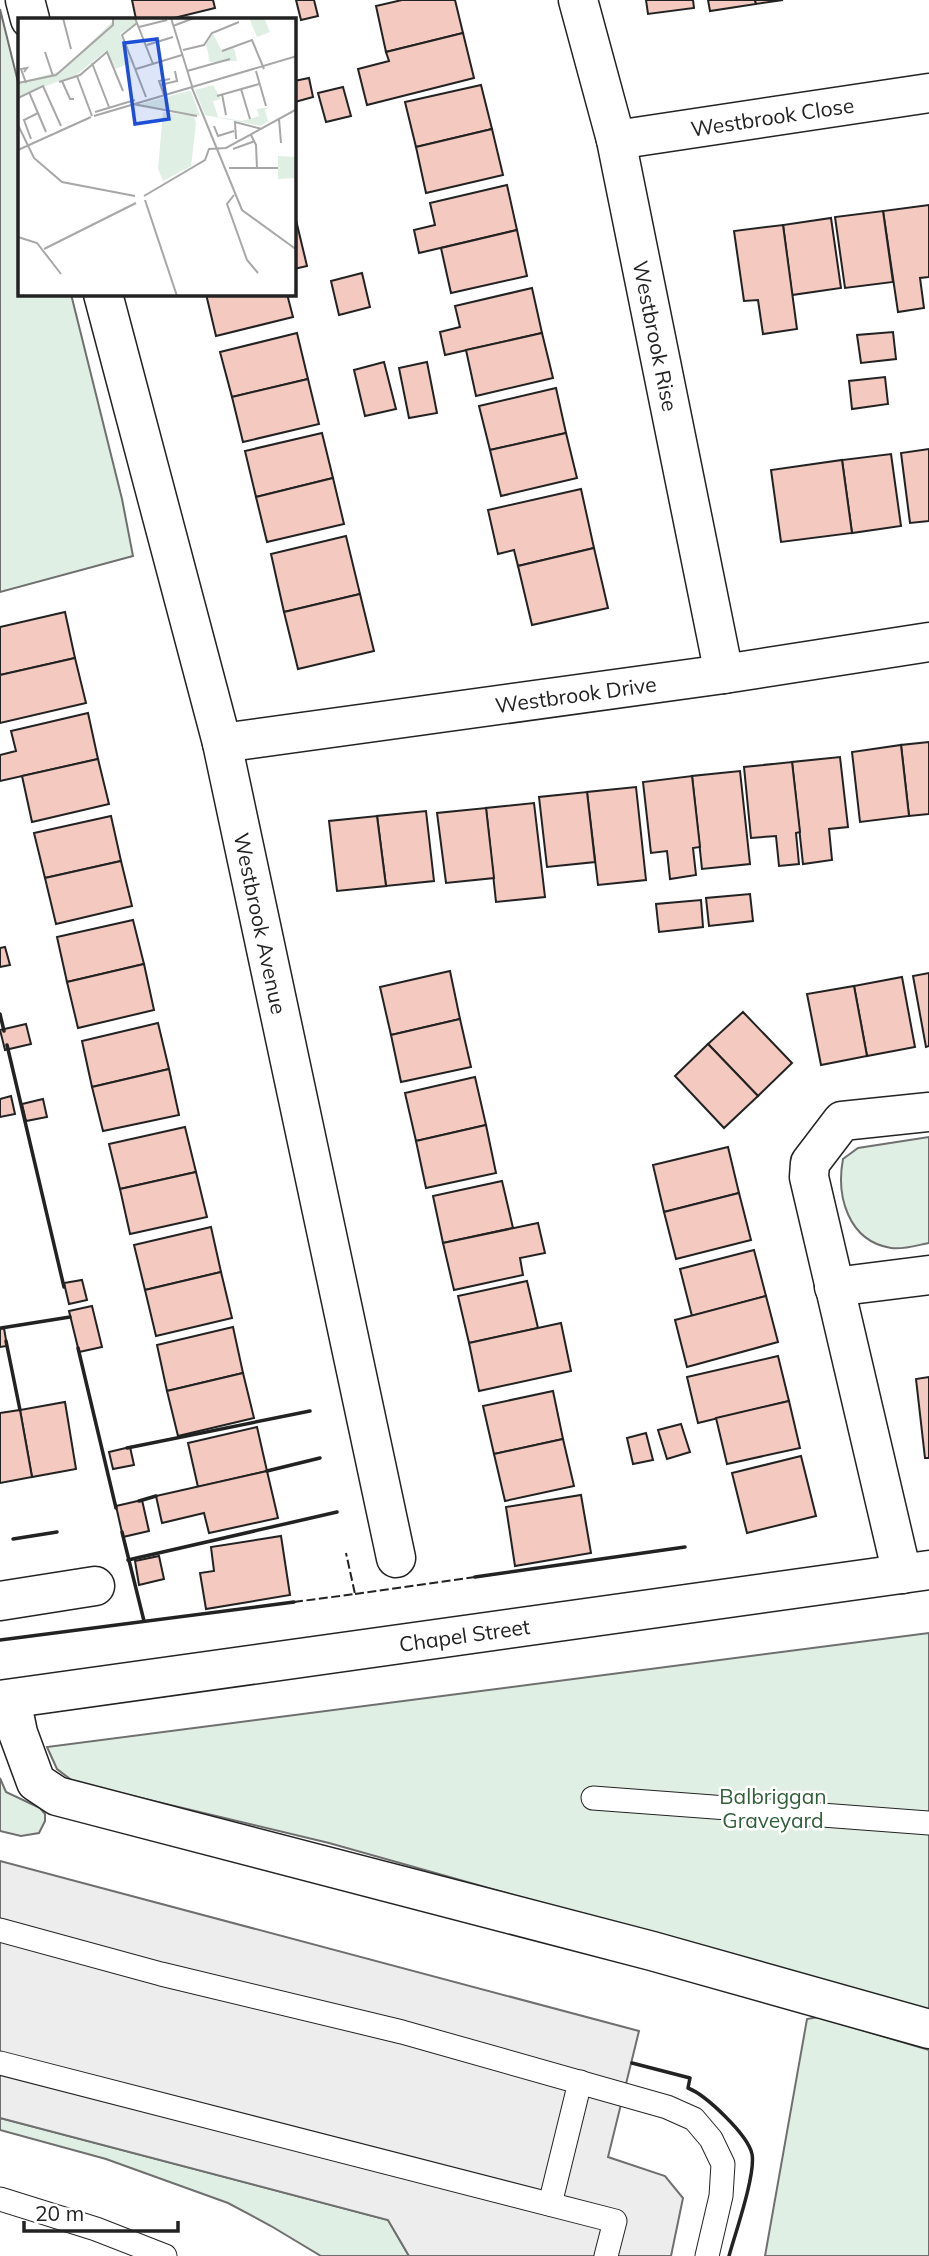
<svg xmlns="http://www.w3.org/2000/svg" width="929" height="2256" viewBox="0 0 929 2256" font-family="Mulish,sans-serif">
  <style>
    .green { fill: #e0efe3; stroke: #6f6f6f; stroke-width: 2 }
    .parking { fill: #ededed; stroke: #6f6f6f; stroke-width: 2 }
    .building { fill: #f3c9c0; stroke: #222; stroke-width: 2 }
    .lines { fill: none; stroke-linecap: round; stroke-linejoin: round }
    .lane-casing { stroke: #222; stroke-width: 25 }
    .street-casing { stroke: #222; stroke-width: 41 }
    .secondary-casing { stroke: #222; stroke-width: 41 }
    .lane { stroke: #fff; stroke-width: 23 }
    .street { stroke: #fff; stroke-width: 38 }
    .secondary { stroke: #fff; stroke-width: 38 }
    .fence { stroke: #222; stroke-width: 2; stroke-dasharray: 9 3.5; stroke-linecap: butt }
    .wall { stroke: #222; stroke-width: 3.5 }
    .labels { text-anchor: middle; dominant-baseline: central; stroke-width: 5; stroke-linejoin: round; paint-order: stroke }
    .street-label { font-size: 21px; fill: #222; stroke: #fff }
    .park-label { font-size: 21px; fill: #2f5e38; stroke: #fff }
    .inset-road { fill: none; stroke: #a7a7a7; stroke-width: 2 }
    .view { fill: #1d4ed8; fill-opacity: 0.15; stroke: #1d4ed8; stroke-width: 3.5 }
    .inset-edge { fill: none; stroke: #222; stroke-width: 3.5 }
  </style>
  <rect width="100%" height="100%" fill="#fff"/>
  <g class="green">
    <polygon points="0,9 19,86 19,294 71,294 122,499 133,556 0,592"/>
    <path d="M929 1137V1243C918 1245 903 1250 891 1248 848 1241 836 1196 843 1159L858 1148Z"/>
    <polygon points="929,1633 929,2012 329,1843 74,1782 57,1769 47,1747"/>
    <polygon points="0,1778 6,1792 40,1808 45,1814 45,1821 39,1833 21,1836 0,1831"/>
    <polygon points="818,2017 929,2050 929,2256 765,2256 807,2019"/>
    <polygon points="0,2118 388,2220 409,2256 321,2256 271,2226 228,2203 106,2159 0,2130"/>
  </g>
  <polygon class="parking" points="0,1861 639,2031 608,2157 665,2176 683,2198 671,2256 409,2256 388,2220 0,2118"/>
  <g class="building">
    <polygon points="132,0 213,0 215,8 170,19 136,19"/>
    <polygon points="296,0 314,0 318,16 301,20"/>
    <polygon points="402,0 455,0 463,33 386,52 376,6"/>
    <polygon points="646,0 693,0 694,8 648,14"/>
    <polygon points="708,0 755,0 756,4 710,11"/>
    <polygon points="755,0 783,0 756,4"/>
    <polygon points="463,33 474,78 367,105 358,69 389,61 386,52"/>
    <polygon points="309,78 313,97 295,102 294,81"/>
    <polygon points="481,85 492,129 416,147 405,102"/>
    <polygon points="343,87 351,116 326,122 318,93"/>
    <polygon points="492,129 503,175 426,193 416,147"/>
    <polygon points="507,185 517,230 419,253 414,230 435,225 430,203"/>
    <polygon points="929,205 929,277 920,278 924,308 898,312 883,211"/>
    <polygon points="883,211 893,282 845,288 835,217"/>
    <polygon points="831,218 841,288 792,295 783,225"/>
    <polygon points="296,220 307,266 294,269 294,221"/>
    <polygon points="783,225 797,329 763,334 758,300 744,301 734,231"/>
    <polygon points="517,230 527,276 451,293 441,248"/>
    <polygon points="362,273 370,307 339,315 331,281"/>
    <polygon points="532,288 542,333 445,355 440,332 460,327 455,306"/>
    <polygon points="206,294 287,294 293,317 216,336"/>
    <polygon points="893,332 896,359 861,363 857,335"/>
    <polygon points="297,333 308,379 232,397 220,352"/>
    <polygon points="542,333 553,378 476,396 466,350"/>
    <polygon points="384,362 396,409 365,416 354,370"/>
    <polygon points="427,362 437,413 409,418 399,368"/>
    <polygon points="885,377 888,404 852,409 849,381"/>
    <polygon points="308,379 319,424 243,442 232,397"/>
    <polygon points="556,388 566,433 490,450 479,406"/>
    <polygon points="322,433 333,478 256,497 245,451"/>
    <polygon points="566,433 577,478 501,496 490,450"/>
    <polygon points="929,449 929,521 910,523 901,453"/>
    <polygon points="891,454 901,526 852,533 842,460"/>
    <polygon points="842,460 852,533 781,542 771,470"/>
    <polygon points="333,478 344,524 267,542 256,497"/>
    <polygon points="581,489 594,548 518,566 514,550 498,554 488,510"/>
    <polygon points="346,536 360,594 284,612 271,554"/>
    <polygon points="594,548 608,608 532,625 518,566"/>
    <polygon points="360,594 374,651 298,669 284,612"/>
    <polygon points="65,612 75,658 0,675 0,627"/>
    <polygon points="75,658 86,703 0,723 0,675"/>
    <polygon points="88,713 98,759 0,781 0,755 16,751 11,731"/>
    <polygon points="929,742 929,814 909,816 901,745"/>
    <polygon points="901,745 909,816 860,822 852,752"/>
    <polygon points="840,757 848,827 829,829 832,860 803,864 792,762"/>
    <polygon points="98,759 109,804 32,822 22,776"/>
    <polygon points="792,762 800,832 796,833 799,864 779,866 776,836 751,838 744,767"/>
    <polygon points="740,771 750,864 702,869 692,776"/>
    <polygon points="692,776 700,847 693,848 696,875 670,879 667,851 651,853 643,782"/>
    <polygon points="636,787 646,880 598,885 587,792"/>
    <polygon points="587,792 595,862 547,867 539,797"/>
    <polygon points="534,803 545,897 496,902 486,808"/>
    <polygon points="486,808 494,878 446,883 437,813"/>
    <polygon points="426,811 434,881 386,886 377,816"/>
    <polygon points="111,816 121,861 45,878 34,833"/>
    <polygon points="377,816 386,886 337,891 329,821"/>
    <polygon points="121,861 132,906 56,924 45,878"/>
    <polygon points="750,894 753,921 709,926 706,898"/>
    <polygon points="701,900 703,927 659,932 656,904"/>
    <polygon points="133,920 144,964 67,982 57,937"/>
    <polygon points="5,947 10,965 0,967 0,948"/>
    <polygon points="144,964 154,1010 78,1028 67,982"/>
    <polygon points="450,971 460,1019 391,1035 380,987"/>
    <polygon points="929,973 929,1046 926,1047 913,976"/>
    <polygon points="902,977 915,1047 867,1056 854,986"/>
    <polygon points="854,986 867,1056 821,1065 807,994"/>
    <polygon points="743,1012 792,1063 758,1096 708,1044"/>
    <polygon points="460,1019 471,1067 401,1082 391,1035"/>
    <polygon points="158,1023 169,1069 92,1087 82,1041"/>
    <polygon points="26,1024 31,1044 5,1050 0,1030"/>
    <polygon points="708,1044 758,1096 724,1128 675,1076"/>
    <polygon points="169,1069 179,1115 103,1131 92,1087"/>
    <polygon points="475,1077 486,1125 416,1141 405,1093"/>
    <polygon points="11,1096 15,1114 0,1117 0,1099"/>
    <polygon points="43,1099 47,1117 26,1121 22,1104"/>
    <polygon points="486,1125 496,1173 426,1188 416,1141"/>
    <polygon points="185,1127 196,1172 120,1189 109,1144"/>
    <polygon points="728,1147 739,1193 664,1212 653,1165"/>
    <polygon points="196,1172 207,1217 130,1234 120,1189"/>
    <polygon points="502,1181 513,1228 443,1243 433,1196"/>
    <polygon points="739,1193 751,1240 676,1259 664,1212"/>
    <polygon points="538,1223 545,1253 520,1258 523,1275 454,1290 443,1243"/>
    <polygon points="211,1227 221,1272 145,1290 134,1245"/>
    <polygon points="754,1250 766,1296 692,1316 680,1269"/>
    <polygon points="221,1272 232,1318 156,1336 145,1290"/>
    <polygon points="82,1280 87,1300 69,1304 64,1283"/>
    <polygon points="527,1281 538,1328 469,1343 458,1296"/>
    <polygon points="766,1296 778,1342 687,1367 675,1320"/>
    <polygon points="92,1306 102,1347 79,1352 69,1311"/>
    <polygon points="561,1323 571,1371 479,1391 469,1343"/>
    <polygon points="233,1327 243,1373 167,1391 157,1345"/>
    <polygon points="4,1328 7,1346 0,1347 0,1329"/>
    <polygon points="778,1356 789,1401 698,1423 687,1377"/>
    <polygon points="243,1373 254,1418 178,1436 167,1391"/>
    <polygon points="929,1377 929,1458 925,1458 916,1379"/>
    <polygon points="553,1391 563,1439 494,1454 483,1406"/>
    <polygon points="789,1401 800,1448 727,1464 716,1418"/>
    <polygon points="65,1402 76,1469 32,1477 20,1410"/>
    <polygon points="20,1410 32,1477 0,1483 0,1413"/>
    <polygon points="681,1424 690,1452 667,1459 658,1430"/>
    <polygon points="257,1427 267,1471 198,1487 188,1443"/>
    <polygon points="646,1433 653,1460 633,1464 627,1438"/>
    <polygon points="563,1439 574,1486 505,1501 494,1454"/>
    <polygon points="130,1447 134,1465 113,1469 109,1452"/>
    <polygon points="801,1456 816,1516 747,1533 732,1473"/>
    <polygon points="267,1471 278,1518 209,1533 204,1513 162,1523 156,1496"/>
    <polygon points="581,1495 591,1553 515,1566 506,1507"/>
    <polygon points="142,1500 149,1531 123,1537 116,1506"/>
    <polygon points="281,1536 290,1595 206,1609 200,1573 214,1571 211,1547"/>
    <polygon points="159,1556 164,1579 139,1585 135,1561"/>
  </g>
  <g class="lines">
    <defs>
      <g id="lane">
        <polyline points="593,1798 929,1823"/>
        <polyline points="0,1930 161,1974 402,2032 667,2107 694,2119 711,2139 723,2164 721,2196 707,2256"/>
        <polyline points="0,2063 615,2221 606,2256"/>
        <polyline points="0,2199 96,2229 165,2256"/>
        <polyline points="550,2204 580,2082"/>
      </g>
      <g id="street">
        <polyline points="25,0 30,19"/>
        <path id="s1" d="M578 0 616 140 724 674"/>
        <path id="s2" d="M616 140 929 93"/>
        <path id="s3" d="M103 294 222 743 396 1558"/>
        <path id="s4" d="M222 743 724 674 929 642"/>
        <polyline points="834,1287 929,1275"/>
        <polyline points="902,1574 809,1177 810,1163 842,1121 929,1112"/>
        <polyline points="0,1601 95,1586"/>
        <polyline points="11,1699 18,1733 36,1782 57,1796 652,1951 929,2029"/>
      </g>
      <g id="secondary">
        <path id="s5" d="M0 1700 929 1570"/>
      </g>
    </defs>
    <use href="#lane" class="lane-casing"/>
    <use href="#street" class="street-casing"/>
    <use href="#secondary" class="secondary-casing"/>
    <use href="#lane" class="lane"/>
    <use href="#street" class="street"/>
    <use href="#secondary" class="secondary"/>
    <g class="fence">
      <polyline points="355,1594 475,1577"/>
      <polyline points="294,1602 355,1594 346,1553"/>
    </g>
    <g class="wall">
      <polyline points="0,1014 4,1031"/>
      <polyline points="7,1045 64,1287"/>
      <polyline points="1,1328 70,1317"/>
      <polyline points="6,1341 20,1410"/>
      <polyline points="78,1348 116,1508"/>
      <polyline points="127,1448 310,1411"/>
      <polyline points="267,1471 320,1458"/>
      <polyline points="139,1501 156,1496"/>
      <polyline points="122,1532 144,1621"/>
      <polyline points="13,1539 57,1532"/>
      <polyline points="128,1560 337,1512"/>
      <polyline points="475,1577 685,1547"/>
      <polyline points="0,1640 294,1602"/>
      <path d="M632 2063 690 2078 688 2088C706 2095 748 2135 752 2154 756 2174 735 2234 729 2256"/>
    </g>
  </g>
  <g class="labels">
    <g class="street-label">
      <text stroke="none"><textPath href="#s2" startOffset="158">Westbrook Close</textPath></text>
      <text stroke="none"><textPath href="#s1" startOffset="345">Westbrook Rise</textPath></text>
      <text stroke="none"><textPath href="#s4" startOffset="357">Westbrook Drive</textPath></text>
      <text stroke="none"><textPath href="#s3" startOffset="649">Westbrook Avenue</textPath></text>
      <text stroke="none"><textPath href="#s5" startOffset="469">Chapel Street</textPath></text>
    </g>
    <g class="park-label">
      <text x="773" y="1796">Balbriggan<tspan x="773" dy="24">Graveyard</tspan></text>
    </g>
  </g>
  <g transform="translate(18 18)">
    <rect width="278" height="278" fill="#fff"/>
    <path d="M117 0 119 5 102 16 113 44 98 51 88 33 58 57 0 78V65L43 53 96 2ZM231 0H246L252 14 239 19ZM195 16 204 33 216 30 219 43 192 44 188 26ZM195 67 203 81 195 83 200 99 224 103 241 98 239 91 252 89 247 92 250 103 243 108 187 97 177 72ZM173 73 182 98 116 88 166 74ZM145 94 176 98 178 105 173 148 145 163 140 151ZM260 138 278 139V160L260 161Z" fill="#e0efe3"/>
    <path class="inset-road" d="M45 0 53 31M117 0 135 46M153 0 174 68M119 5 104 17 128 79M155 8 176 0M121 9 149 2M129 27 155 19M165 32 186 27 194 15 221 4M204 33 234 22 246 51M27 34 35 58M74 45 91 89M118 51 164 37M169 53 212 41M238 53 248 88M6 54 9 50 3 51 8 65M59 58 74 98M44 63 52 81H56M41 64 62 57 89 34 105 73M0 65 38 57 95 7V0M142 67 159 63 157 53M174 70 224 192 279 232M223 71 232 101M11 74 28 114M204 76 208 97M146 77 141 63 152 61M199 78 241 66M0 80 25 68 43 108M115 86 179 98M77 94 117 82M76 98 279 38M261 101 263 125M0 107 16 140 44 164 117 178M196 108 200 118 216 113M233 117 238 127 239 150M13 121 6 102 20 95M218 121 217 104 244 111M215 131 237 123M0 132 73 99M211 150H260M216 177 209 186 229 242 240 255M126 178 187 142 191 131 208 130 279 91M127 182 159 278M0 219 19 225 43 256M26 231 118 185"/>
    <path class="view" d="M139 21 151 101 117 106 106 25Z"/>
    <rect width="278" height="278" class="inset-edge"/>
  </g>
  <path d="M24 2221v10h154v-10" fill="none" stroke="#222222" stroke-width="3.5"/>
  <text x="35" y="2221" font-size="21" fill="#222222" stroke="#ffffff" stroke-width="5" paint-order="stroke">20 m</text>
</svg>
